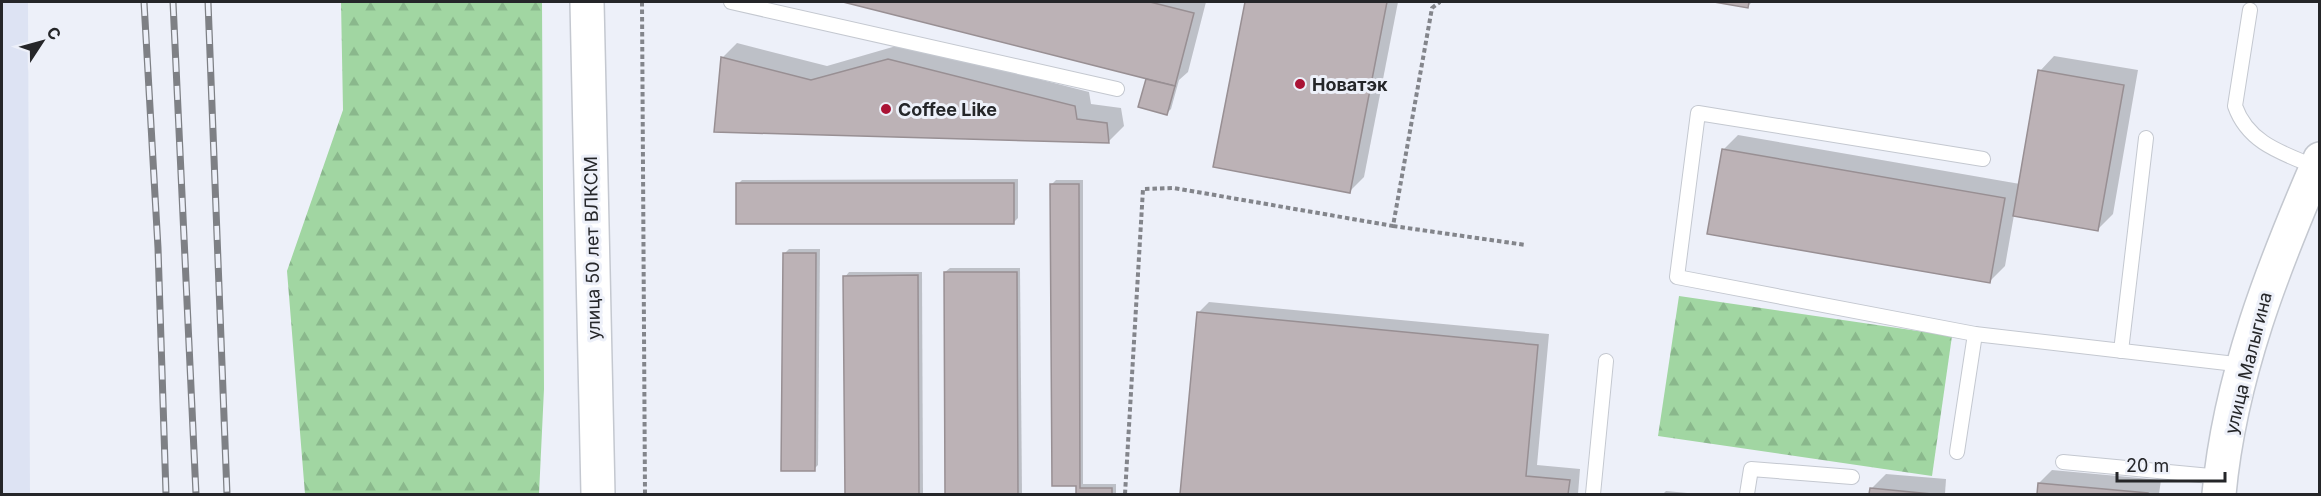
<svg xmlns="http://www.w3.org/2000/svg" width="2321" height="496" viewBox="0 0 2321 496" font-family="Inter,sans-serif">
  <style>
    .built { fill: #dde3f3 }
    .forest { fill: url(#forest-firs) }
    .shadow { fill: #0003 }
    .building { fill: #bcb2b6; stroke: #988f93; stroke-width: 1.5 }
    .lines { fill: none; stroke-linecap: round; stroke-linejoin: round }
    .lane-casing { stroke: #c4c8d0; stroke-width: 16 }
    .secondary-casing { stroke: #c4c8d0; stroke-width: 36 }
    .path { stroke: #83858b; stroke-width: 4; stroke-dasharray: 4.5 3; stroke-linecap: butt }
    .lane { stroke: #fff; stroke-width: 14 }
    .secondary { stroke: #fff; stroke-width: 33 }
    .rail-casing { stroke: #7e8085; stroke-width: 7 }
    .rail { stroke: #edf0f9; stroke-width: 4.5; stroke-dasharray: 14; stroke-linecap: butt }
    .poi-dot { fill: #aa1335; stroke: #edf0f9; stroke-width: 2 }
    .labels { text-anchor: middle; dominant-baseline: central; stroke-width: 6; stroke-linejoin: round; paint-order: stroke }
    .poi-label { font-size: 18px; font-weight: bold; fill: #252629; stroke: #edf0f9; text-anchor: start }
    .street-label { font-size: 18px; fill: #252629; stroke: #edf0f9 }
  </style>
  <defs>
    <pattern id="forest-firs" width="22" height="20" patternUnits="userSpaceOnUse" patternTransform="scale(1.5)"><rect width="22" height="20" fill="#a1d6a2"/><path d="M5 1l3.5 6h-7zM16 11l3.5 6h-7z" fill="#8ab88c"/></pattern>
  </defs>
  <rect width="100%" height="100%" fill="#edf0f9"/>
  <polygon class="built" points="2,2 28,2 30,494 2,494"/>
  <g class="forest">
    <polygon points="341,2 542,2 544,389 539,494 305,494 287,271 343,110"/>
    <polygon points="1679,296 1952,336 1932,476 1658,436"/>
  </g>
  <g class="shadow">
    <polygon points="849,2 1206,2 1188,72 1179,80 1171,109 1167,113 1140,106 1148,78"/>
    <polygon points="1247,2 1398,2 1364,177 1349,192 1215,165"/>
    <polygon points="1716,2 1752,2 1747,7"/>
    <polygon points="737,43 827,66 903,44 1089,92 1091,104 1121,108 1124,126 1109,141 716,131 723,57"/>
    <polygon points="2054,56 2138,70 2113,214 2098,229 2014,215 2005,266 1990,281 1723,150 1738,135 2020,184 2040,71"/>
    <polygon points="1018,179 1018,218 1014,222 738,184 742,180"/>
    <polygon points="1056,180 1083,180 1083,484 1116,484 1116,494 1077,494 1052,184"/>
    <polygon points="789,249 820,249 818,465 814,469 784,254"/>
    <polygon points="950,268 1020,268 1022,494 946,494 945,272"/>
    <polygon points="849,272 922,272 923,494 846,494 845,277"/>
    <polygon points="1209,302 1549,334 1537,465 1580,469 1578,494 1181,494 1198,313"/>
    <polygon points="2052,470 2161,480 2159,494 2038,494 2039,483"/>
    <polygon points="1886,474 1946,479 1945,494 1871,494 1871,489"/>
    <polygon points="1666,491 1698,494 1663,494"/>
  </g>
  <g class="building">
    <polygon points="843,2 1150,2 1194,13 1175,86"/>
    <polygon points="1245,2 1387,2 1350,193 1213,167"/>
    <polygon points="1714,2 1749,2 1748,8"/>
    <polygon points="721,57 811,80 888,59 1075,106 1077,119 1107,123 1109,143 714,132"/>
    <polygon points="2038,70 2124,85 2098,231 2013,216"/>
    <polygon points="1146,79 1175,86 1167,115 1138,107"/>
    <polygon points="1722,149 2005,198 1990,283 1707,234"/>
    <rect x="736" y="183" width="278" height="41"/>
    <polygon points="1050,184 1079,184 1080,488 1112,488 1112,494 1076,494 1076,486 1052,486"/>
    <polygon points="783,253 816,253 815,471 781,471"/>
    <polygon points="944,272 1017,272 1018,494 945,494"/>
    <polygon points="918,275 919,494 845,494 843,276"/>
    <polygon points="1197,312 1538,345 1526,476 1570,480 1568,494 1180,494"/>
    <polygon points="2038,483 2148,493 2148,494 2037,494"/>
    <polygon points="1870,488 1932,494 1869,494"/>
  </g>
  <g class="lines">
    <defs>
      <g id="lane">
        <polyline points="731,2 1117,89"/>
        <path d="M2250 10 2235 106C2248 143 2282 153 2316 167"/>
        <polyline points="1983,159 1698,113 1677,277 1975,334 2244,365"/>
        <polyline points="2121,351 2146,138"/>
        <polyline points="1957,452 1975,334"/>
        <polyline points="2063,462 2221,477"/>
        <polyline points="1593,494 1606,361"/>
        <polyline points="1747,494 1751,469 1852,477"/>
      </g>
      <g id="secondary">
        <polyline points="587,2 598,494"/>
        <path d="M2219 494C2230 376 2273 267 2320 159"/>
      </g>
    </defs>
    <use href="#lane" class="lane-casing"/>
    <use href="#secondary" class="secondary-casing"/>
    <g class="path">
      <polyline points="642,2 645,494"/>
      <polyline points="1393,226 1526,245"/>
      <polyline points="1125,494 1143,189 1174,188 1393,226 1432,8 1440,2"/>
    </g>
    <use href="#lane" class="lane"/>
    <use href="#secondary" class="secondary"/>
    <defs>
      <g id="rail">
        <polyline points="144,2 158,248 166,494"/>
        <polyline points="173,2 196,494"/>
        <polyline points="208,2 227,494"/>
      </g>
    </defs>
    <use href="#rail" class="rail-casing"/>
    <use href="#rail" class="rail"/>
  </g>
  <g class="poi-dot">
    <circle cx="1300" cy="84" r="6"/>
    <circle cx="886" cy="109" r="6"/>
  </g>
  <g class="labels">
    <g class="poi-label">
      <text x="1312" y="84">Новатэк</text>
      <text x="898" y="109">Coffee Like</text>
    </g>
    <g class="street-label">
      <text transform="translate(592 248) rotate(-91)">улица 50 лет ВЛКСМ</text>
      <text transform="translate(2248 363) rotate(-76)">улица Малыгина</text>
    </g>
  </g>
  <rect width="2321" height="496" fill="none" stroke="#252629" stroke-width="6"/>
  <g transform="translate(42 42) rotate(54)" stroke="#edf0f9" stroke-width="4.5" paint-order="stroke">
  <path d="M0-4.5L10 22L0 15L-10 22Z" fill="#252629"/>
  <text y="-9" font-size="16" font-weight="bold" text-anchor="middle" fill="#252629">С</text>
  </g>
  <path d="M2117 472v9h108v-9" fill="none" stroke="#252629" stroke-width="3"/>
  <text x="2126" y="472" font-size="18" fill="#252629" stroke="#edf0f9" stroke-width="4.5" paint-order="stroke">20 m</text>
</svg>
